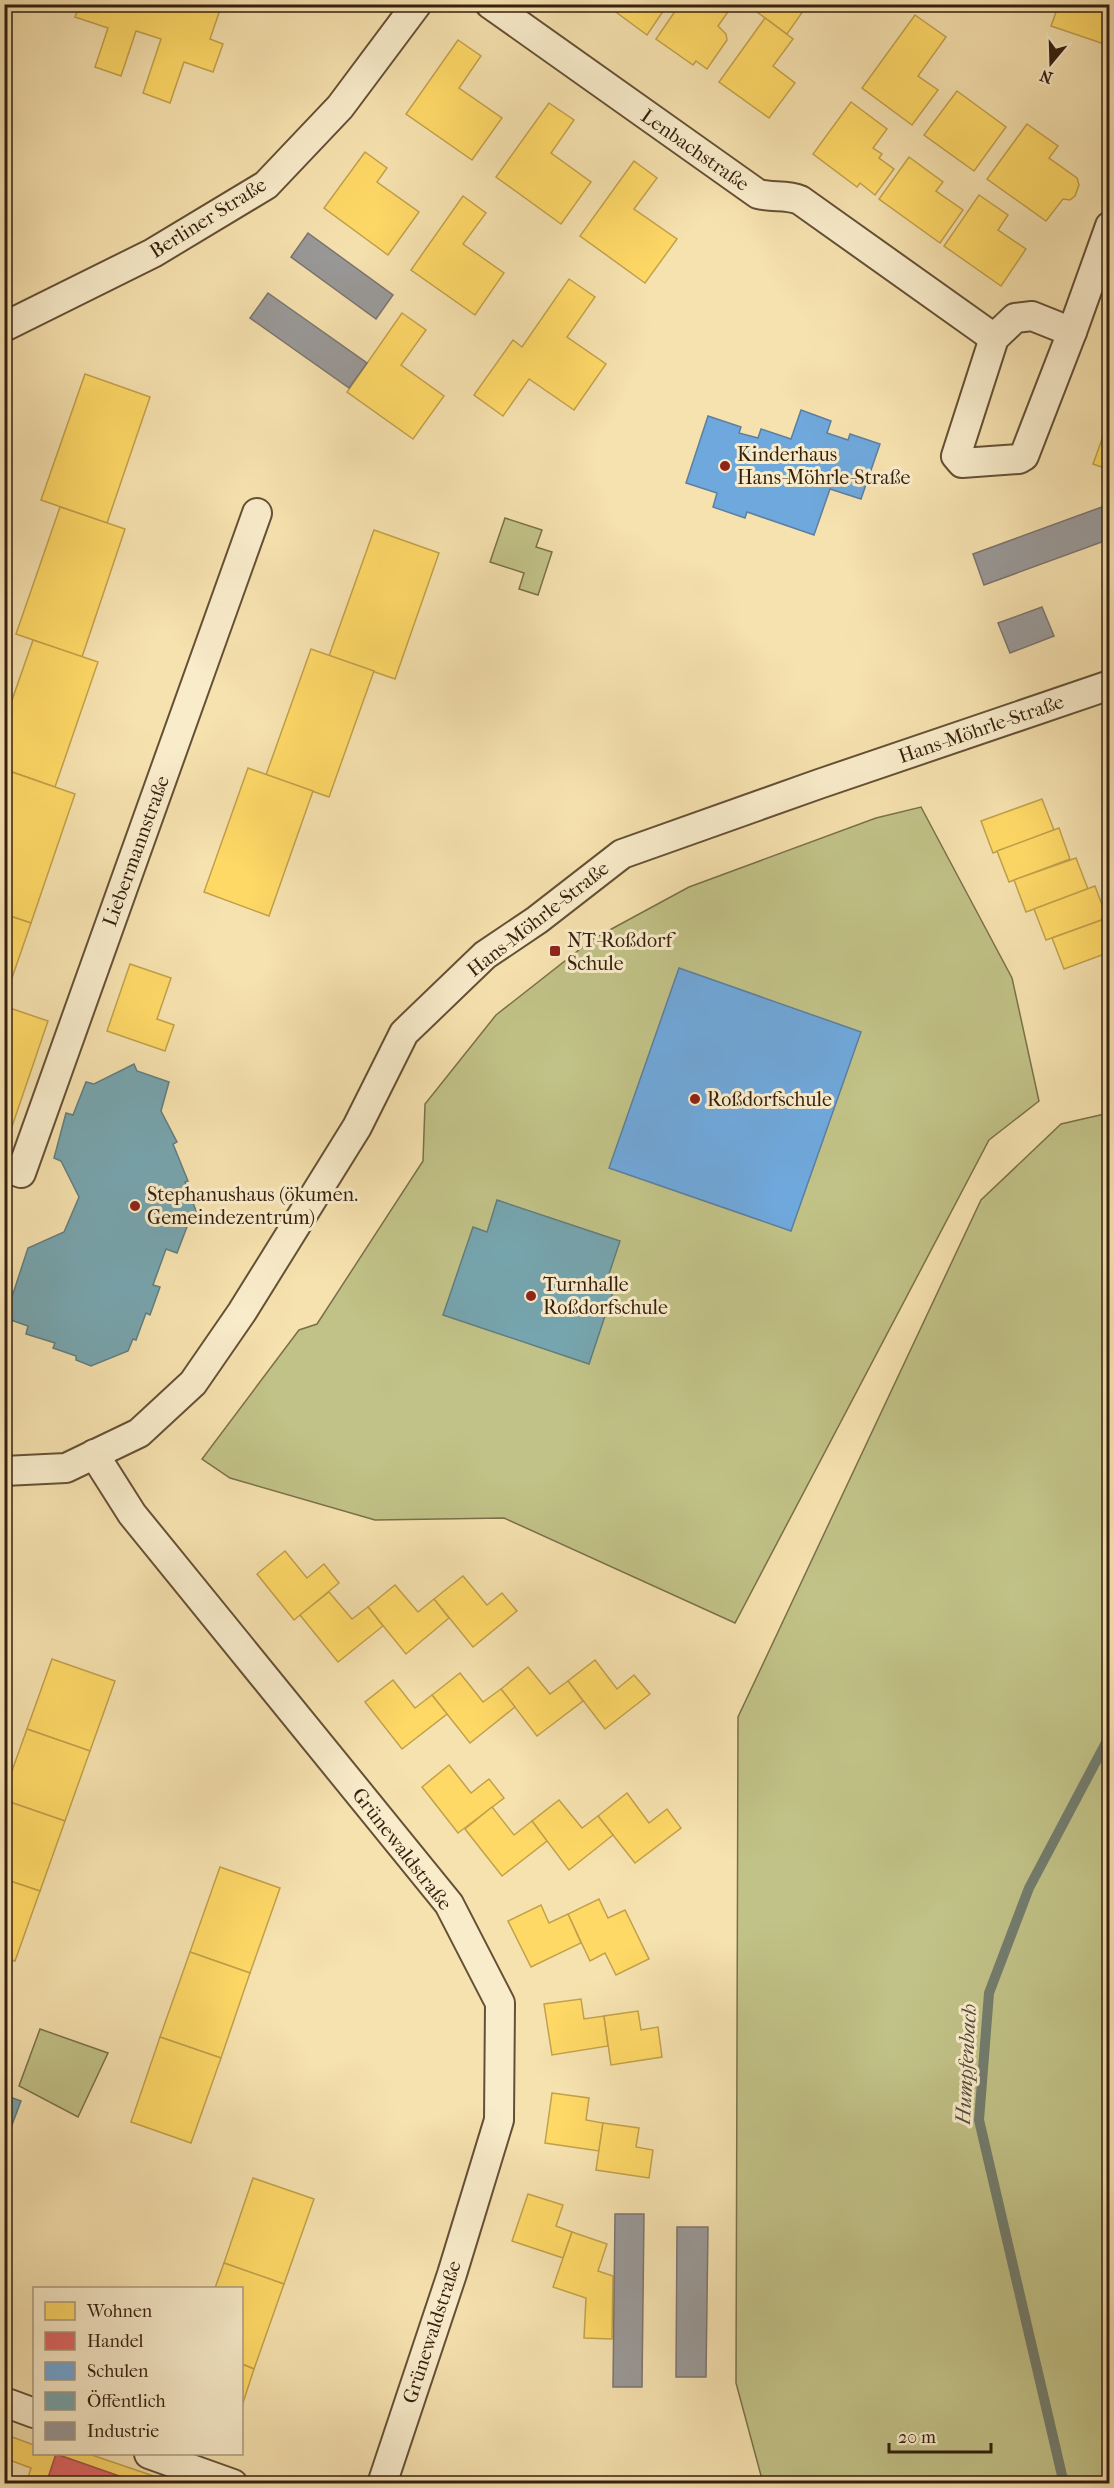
<svg xmlns="http://www.w3.org/2000/svg" width="1114" height="2488" viewBox="0 0 1114 2488" font-family="'IM FELL French Canon',serif">
  <style>
    .green { fill: #c1c287; stroke: #7b704a; stroke-width: 1.5 }
    .homes { fill: #ffd966; stroke: #c2a14c; stroke-width: 1.5 }
    .shops { fill: #e06666; stroke: #ad514c; stroke-width: 1.5 }
    .schools { fill: #6fa8dc; stroke: #5e7f9e; stroke-width: 1.5 }
    .public { fill: #76a5af; stroke: #627d7f; stroke-width: 1.5 }
    .industry { fill: #999; stroke: #7b746f; stroke-width: 1.5 }
    .lines { fill: none; stroke-linecap: round; stroke-linejoin: round }
    .stream { stroke: #737e6f; stroke-width: 10 }
    .street-casing { stroke: #655036; stroke-width: 32 }
    .street { stroke: #f9eccb; stroke-width: 28 }
    .poi-dot { fill: #8f2418; stroke: #f9eccb; stroke-width: 2 }
    .labels { text-anchor: middle; dominant-baseline: central; stroke-width: 6; stroke-linejoin: round; paint-order: stroke }
    .street-label { font-size: 20px; fill: #351f0e; stroke: #f9eccb }
    .poi-label { font-size: 20px; fill: #351f0e; stroke: #f9eccb; text-anchor: start }
    .water-label { font-size: 21px; font-style: italic; fill: #544e3f; stroke: #f9eccb }
  </style>
  <rect width="100%" height="100%" fill="#f6e2af"/>
  <filter id="stains"><feTurbulence type="fractalNoise" baseFrequency=".00333" numOctaves="4"/><feColorMatrix values="0 0 0 0 .2 0 0 0 0 .09 0 0 0 0 .02 0 0 0 .5 -.17"/></filter>
  <radialGradient id="worn" r=".72"><stop offset=".6" stop-color="#630" stop-opacity="0"/><stop offset="1" stop-color="#630" stop-opacity=".3"/></radialGradient>
  <g class="green">
    <polygon points="505,518 542,530 536,547 552,552 538,595 519,589 524,573 490,562"/>
    <polygon points="921,807 1012,978 1039,1101 989,1140 735,1623 504,1518 375,1520 230,1478 202,1459 299,1330 317,1324 423,1161 425,1104 496,1015 593,939 689,887 876,818"/>
    <polygon points="1109,1113 1109,2483 763,2483 736,2383 738,1717 981,1200 1061,1124"/>
    <polygon points="40,2029 108,2053 78,2117 19,2086"/>
  </g>
  <g class="homes">
    <polygon points="80,4 222,4 210,39 223,44 213,72 184,62 170,103 143,93 161,39 136,31 121,76 95,67 108,28 75,17"/>
    <polygon points="605,4 668,4 647,35"/>
    <polygon points="680,4 723,4 730,9 718,26 726,34 727,40 707,69 696,61 693,65 656,39"/>
    <polygon points="746,4 808,4 787,34"/>
    <polygon points="1059,4 1110,4 1110,46 1051,26"/>
    <polygon points="915,15 946,37 918,76 938,90 912,125 862,88"/>
    <polygon points="765,18 793,39 773,66 795,83 769,118 719,82"/>
    <polygon points="458,40 481,56 459,88 502,118 472,160 406,114"/>
    <polygon points="957,91 1006,127 974,171 924,135"/>
    <polygon points="851,102 887,129 873,148 882,154 879,158 894,169 875,195 860,183 857,187 813,154"/>
    <polygon points="549,103 574,120 551,153 591,182 561,224 496,177"/>
    <polygon points="1027,124 1058,146 1049,158 1077,178 1079,185 1075,196 1070,200 1063,199 1046,221 987,179"/>
    <polygon points="365,152 387,168 377,182 419,212 388,255 324,208"/>
    <polygon points="909,157 943,182 936,191 963,210 940,243 879,199"/>
    <polygon points="634,161 657,178 634,209 677,239 645,283 580,236"/>
    <polygon points="979,195 1008,215 998,230 1026,249 1001,286 944,246"/>
    <polygon points="463,196 486,213 463,244 504,273 475,315 411,270"/>
    <polygon points="569,279 595,297 567,337 606,364 574,410 529,379 503,416 474,395 513,340 522,347"/>
    <polygon points="402,313 426,330 401,365 444,396 413,439 347,392"/>
    <polygon points="85,374 150,397 107,523 41,500"/>
    <polygon points="1110,384 1110,406 1103,403"/>
    <polygon points="1110,417 1110,470 1093,464"/>
    <polygon points="60,507 125,529 82,657 16,634"/>
    <polygon points="374,530 439,553 395,679 329,656"/>
    <polygon points="33,640 98,662 55,787 4,769 4,723"/>
    <polygon points="311,649 374,671 329,797 266,775"/>
    <polygon points="248,768 313,791 269,916 204,892"/>
    <polygon points="9,771 75,794 31,923 4,914 4,783"/>
    <polygon points="1042,799 1054,830 993,853 981,821"/>
    <polygon points="1059,828 1070,859 1009,882 997,851"/>
    <polygon points="1076,858 1088,889 1026,912 1014,880"/>
    <polygon points="1095,886 1107,918 1046,940 1034,909"/>
    <polygon points="4,914 31,923 4,1001"/>
    <polygon points="1110,917 1110,952 1064,969 1052,938"/>
    <polygon points="130,964 171,978 157,1019 174,1025 165,1051 107,1031"/>
    <polygon points="4,1006 48,1021 6,1144 4,1144"/>
    <polygon points="285,1551 307,1578 324,1564 339,1583 294,1620 257,1574"/>
    <polygon points="463,1576 487,1605 502,1593 517,1611 473,1647 434,1599"/>
    <polygon points="395,1585 418,1612 434,1599 449,1618 406,1654 368,1607"/>
    <polygon points="329,1592 352,1619 368,1607 383,1626 338,1662 300,1615"/>
    <polygon points="52,1659 115,1681 90,1751 27,1729"/>
    <polygon points="595,1660 617,1689 634,1675 650,1694 605,1729 568,1681"/>
    <polygon points="528,1667 550,1694 568,1681 583,1701 537,1736 501,1689"/>
    <polygon points="460,1673 483,1702 501,1689 515,1707 470,1743 432,1695"/>
    <polygon points="393,1680 415,1708 432,1695 447,1714 402,1749 365,1702"/>
    <polygon points="27,1729 90,1751 65,1821 4,1800 4,1793"/>
    <polygon points="449,1765 471,1793 489,1779 504,1798 458,1833 422,1787"/>
    <polygon points="627,1793 649,1823 667,1809 681,1828 635,1863 598,1816"/>
    <polygon points="4,1800 65,1821 40,1891 4,1879"/>
    <polygon points="559,1800 582,1828 598,1816 613,1835 569,1870 532,1821"/>
    <polygon points="492,1807 514,1835 532,1821 547,1841 502,1876 465,1829"/>
    <polygon points="220,1867 280,1888 250,1973 190,1952"/>
    <polygon points="4,1879 40,1891 15,1961 4,1958"/>
    <polygon points="599,1899 608,1918 625,1910 649,1959 616,1975 605,1953 590,1961 568,1914"/>
    <polygon points="541,1905 549,1923 568,1914 581,1943 531,1967 508,1921"/>
    <polygon points="190,1952 250,1973 221,2058 160,2037"/>
    <polygon points="581,1999 584,2019 604,2016 608,2046 552,2055 544,2004"/>
    <polygon points="638,2011 641,2030 658,2027 662,2057 611,2065 604,2016"/>
    <polygon points="160,2037 221,2058 191,2143 131,2122"/>
    <polygon points="552,2093 589,2098 586,2120 603,2123 599,2151 545,2143"/>
    <polygon points="603,2123 639,2128 636,2147 653,2150 649,2178 596,2170"/>
    <polygon points="253,2178 314,2199 284,2284 224,2263"/>
    <polygon points="528,2194 563,2205 556,2226 572,2232 563,2258 512,2241"/>
    <polygon points="572,2232 607,2244 598,2271 613,2276 612,2339 584,2338 586,2298 553,2287"/>
    <polygon points="224,2263 284,2284 254,2369 242,2364 242,2288 215,2288"/>
    <polygon points="242,2364 254,2369 242,2406"/>
    <polygon points="4,2434 34,2445 34,2454 89,2454 177,2484 142,2484 56,2454 46,2484 26,2484 31,2468 4,2458"/>
  </g>
  <polygon class="shops" points="56,2454 142,2484 46,2484"/>
  <g class="schools">
    <polygon points="801,410 831,421 827,433 848,440 850,434 880,444 861,499 830,489 814,535 747,512 745,518 713,507 717,493 686,483 708,416 741,427 739,433 758,438 761,429 791,439"/>
    <polygon points="679,968 861,1032 791,1231 609,1168"/>
  </g>
  <g class="public">
    <polygon points="134,1064 137,1071 169,1082 161,1111 177,1142 173,1144 188,1181 185,1182 198,1216 190,1219 177,1253 166,1249 153,1285 160,1287 150,1315 146,1313 136,1340 133,1339 128,1351 91,1366 76,1360 76,1356 53,1348 55,1343 26,1334 28,1326 5,1318 28,1248 64,1232 79,1197 61,1161 54,1158 66,1113 73,1115 86,1082 94,1084"/>
    <polygon points="497,1200 620,1241 609,1274 618,1277 589,1364 443,1315 473,1227 487,1232"/>
    <polygon points="4,2095 21,2101 4,2146"/>
  </g>
  <g class="industry">
    <polygon points="308,233 393,295 376,319 291,257"/>
    <polygon points="268,293 367,363 349,388 250,318"/>
    <polygon points="1110,504 1110,539 984,585 973,554"/>
    <polygon points="1110,582 1110,607 1102,584"/>
    <polygon points="1042,607 1054,636 1010,653 998,623"/>
    <polygon points="615,2214 644,2214 642,2387 613,2387"/>
    <polygon points="677,2227 708,2227 706,2377 676,2377"/>
  </g>
  <g class="lines">
    <polyline class="stream" points="1064,2484 979,2120 989,1993 1029,1888 1110,1735"/>
    <defs>
      <g id="street">
        <path d="M490 4 758 194C773 198 786 194 800 200L994 338"/>
        <polygon points="1032,316 1072,332 1024,456 1019,459 962,463 956,456 994,338 1015,318"/>
        <polyline points="4,327 153,253 266,185 340,107 417,4"/>
        <polyline points="1072,332 1110,226"/>
        <polyline points="4,1167 21,1173 257,513"/>
        <polyline points="94,1454 132,1514 449,1904 500,2003 499,2120 452,2274 382,2484"/>
        <polyline points="4,1471 66,1468 139,1433 193,1383 242,1312 357,1127 404,1033 485,955 537,920 622,854 819,784 1110,685"/>
        <polyline points="4,2402 34,2413"/>
        <polyline points="149,2454 233,2484"/>
      </g>
    </defs>
    <use href="#street" class="street-casing"/>
    <use href="#street" class="street"/>
  </g>
  <g class="poi-dot">
    <circle cx="725" cy="466" r="6"/>
    <rect x="549" y="945" width="12" height="12" rx="3"/>
    <circle cx="695" cy="1099" r="6"/>
    <circle cx="135" cy="1206" r="6"/>
    <circle cx="531" cy="1296" r="6"/>
  </g>
  <g class="labels">
    <g class="street-label">
      <text transform="translate(695 150) rotate(35)">Lenbachstraße</text>
      <text transform="translate(208 218) rotate(-32)">Berliner Straße</text>
      <text transform="translate(981 729) rotate(-19)">Hans-Möhrle-Straße</text>
      <text transform="translate(136 851) rotate(-70)">Liebermannstraße</text>
      <text transform="translate(538 919) rotate(-38)">Hans-Möhrle-Straße</text>
      <text transform="translate(402 1849) rotate(52)">Grünewaldstraße</text>
      <text transform="translate(432 2332) rotate(-72)">Grünewaldstraße</text>
    </g>
    <g class="poi-label">
      <text x="737" y="454">Kinderhaus<tspan x="737" dy="23">Hans-Möhrle-Straße</tspan></text>
      <text x="567" y="940">NT-Roßdorf<tspan x="567" dy="23">Schule</tspan></text>
      <text x="707" y="1099">Roßdorfschule</text>
      <text x="147" y="1194">Stephanushaus (ökumen.<tspan x="147" dy="23">Gemeindezentrum)</tspan></text>
      <text x="543" y="1284">Turnhalle<tspan x="543" dy="23">Roßdorfschule</tspan></text>
    </g>
    <g class="water-label">
      <text transform="translate(966 2064) rotate(-87)">Humpfenbach</text>
    </g>
  </g>
  <rect width="1114" height="2488" fill="none" stroke="#f6e2af" stroke-width="24"/>
  <rect x="6" y="6" width="1102" height="2476" fill="none" stroke="#351f0e" stroke-width="3"/>
  <rect x="12" y="12" width="1090" height="2464" fill="none" stroke="#351f0e" stroke-width="1.5"/>
  <rect x="33" y="2287" width="210" height="168" fill="#f9eccb" stroke="#ab9a7f" stroke-width="1.5"/>
  <rect x="45" y="2302" width="30" height="18" fill="#ffd966" stroke="#ab9a7f" stroke-width="1.5"/>
  <text x="87" y="2317" font-size="18" fill="#351f0e">Wohnen</text>
  <rect x="45" y="2332" width="30" height="18" fill="#e06666" stroke="#ab9a7f" stroke-width="1.5"/>
  <text x="87" y="2347" font-size="18" fill="#351f0e">Handel</text>
  <rect x="45" y="2362" width="30" height="18" fill="#6fa8dc" stroke="#ab9a7f" stroke-width="1.5"/>
  <text x="87" y="2377" font-size="18" fill="#351f0e">Schulen</text>
  <rect x="45" y="2392" width="30" height="18" fill="#76a5af" stroke="#ab9a7f" stroke-width="1.5"/>
  <text x="87" y="2407" font-size="18" fill="#351f0e">Öffentlich</text>
  <rect x="45" y="2422" width="30" height="18" fill="#999999" stroke="#ab9a7f" stroke-width="1.5"/>
  <text x="87" y="2437" font-size="18" fill="#351f0e">Industrie</text>
  <g transform="translate(1051 63) rotate(199)" stroke="#f9eccb" stroke-width="4.5" paint-order="stroke">
  <path d="M0-4.5L10 22L0 15L-10 22Z" fill="#351f0e"/>
  <text y="-9" font-size="16" font-weight="bold" text-anchor="middle" fill="#351f0e">N</text>
  </g>
  <path d="M889 2443v9h102v-9" fill="none" stroke="#351f0e" stroke-width="3"/>
  <text x="898" y="2443" font-size="18" fill="#351f0e" stroke="#f9eccb" stroke-width="4.5" paint-order="stroke">20 m</text>
  <rect width="100%" height="100%" filter="url(#stains)"/>
  <rect width="100%" height="100%" fill="url(#worn)"/>
</svg>
